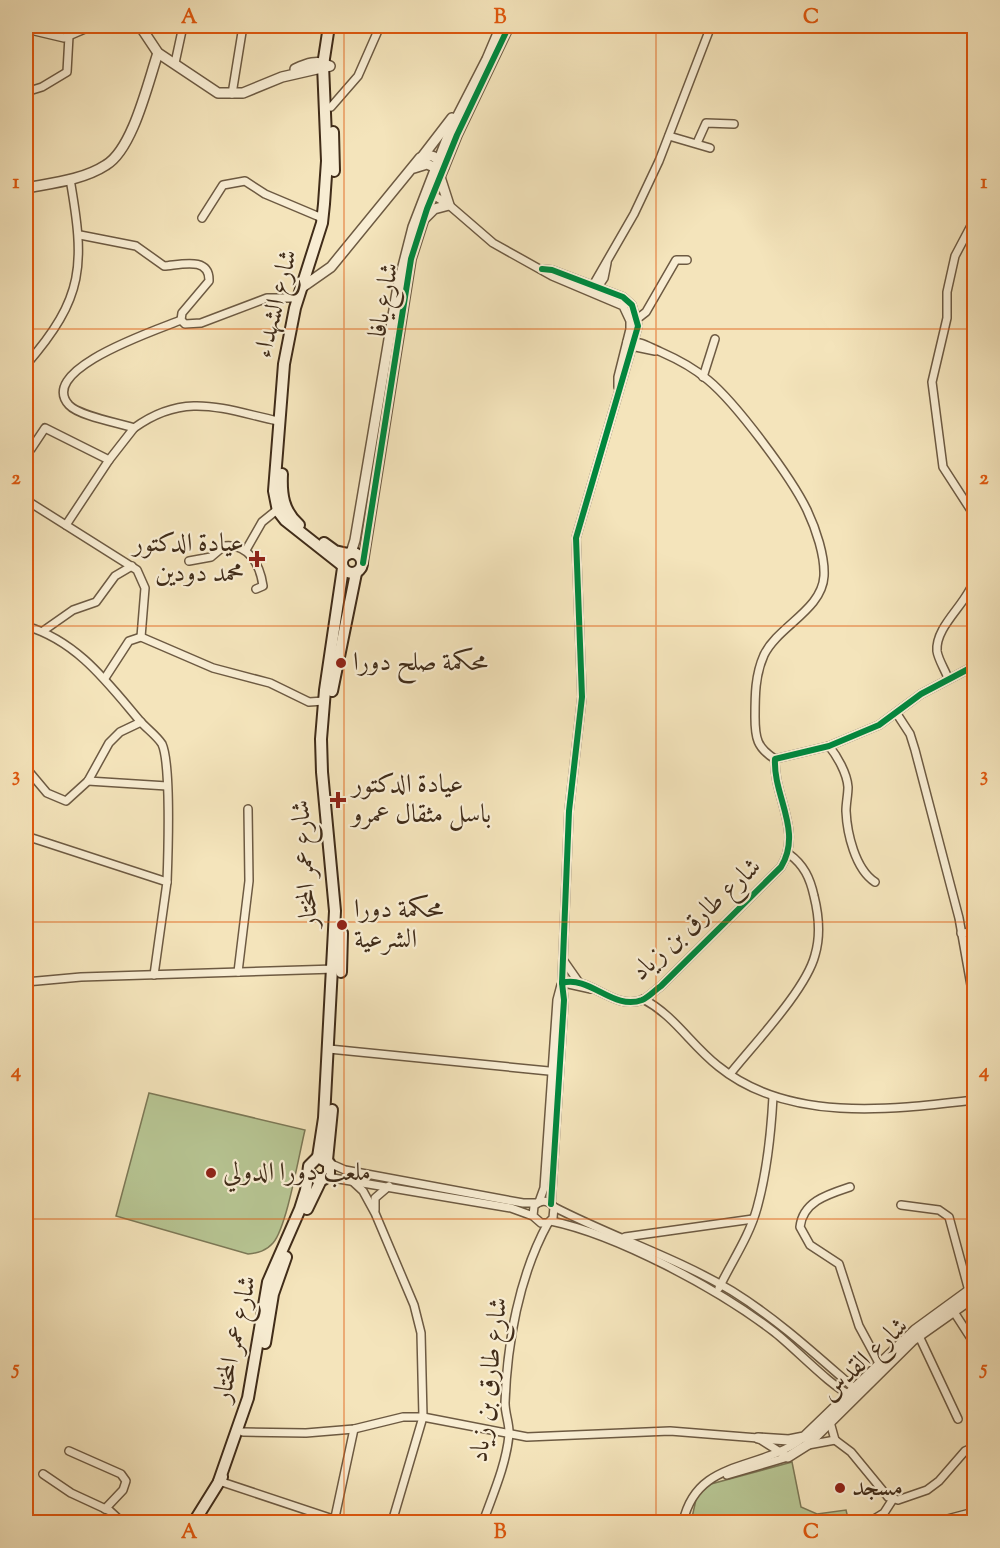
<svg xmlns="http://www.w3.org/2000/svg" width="1000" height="1548" viewBox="0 0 1000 1548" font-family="'Sorts Mill Goudy',Amiri,serif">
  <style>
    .green { fill: #b7c593; stroke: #7c7856; stroke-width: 1.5 }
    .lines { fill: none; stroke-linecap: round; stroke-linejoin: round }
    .minor-casing { stroke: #6d5a42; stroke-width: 10 }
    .tertiary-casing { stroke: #6d5a42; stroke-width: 12 }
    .secondary-casing { stroke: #402c19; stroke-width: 14 }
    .minor { stroke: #f8edd3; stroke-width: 7 }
    .tertiary { stroke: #f8edd3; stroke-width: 9 }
    .secondary { stroke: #f8edd3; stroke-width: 10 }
    .cycleway-casing { stroke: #f8edd3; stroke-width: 10 }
    .cycleway { stroke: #00873e; stroke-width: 6 }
    .grid { fill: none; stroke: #e0570d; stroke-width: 1.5; stroke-opacity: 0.55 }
    .poi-dot { fill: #8f2418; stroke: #f8edd3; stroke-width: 2 }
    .labels { text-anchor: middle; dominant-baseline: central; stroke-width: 4.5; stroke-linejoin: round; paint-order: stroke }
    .street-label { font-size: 26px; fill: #402c19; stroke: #f8edd3 }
    .poi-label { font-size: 26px; fill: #402c19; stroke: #f8edd3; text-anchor: start }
    .neatline { fill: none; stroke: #e0570d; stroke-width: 2 }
    .grid-label { font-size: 20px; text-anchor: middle; font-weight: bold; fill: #e0570d }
  </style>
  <rect width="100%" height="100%" fill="#f4e4bb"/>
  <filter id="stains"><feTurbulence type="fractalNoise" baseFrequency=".00333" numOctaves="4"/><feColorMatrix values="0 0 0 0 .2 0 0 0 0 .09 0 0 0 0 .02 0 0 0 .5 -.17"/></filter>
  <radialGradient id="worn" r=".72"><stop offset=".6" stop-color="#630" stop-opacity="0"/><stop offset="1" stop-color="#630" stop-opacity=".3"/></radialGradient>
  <g class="green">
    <path d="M149 1093 305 1130C299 1154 287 1227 273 1243 266 1251 258 1253 248 1254L116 1216Z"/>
    <polygon points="792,1462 801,1507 817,1514 846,1510 849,1522 691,1522 697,1495 711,1484"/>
  </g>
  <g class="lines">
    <defs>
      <g id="minor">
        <polyline points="26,29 64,38 92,26"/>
        <polyline points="175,63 183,26"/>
        <polyline points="26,92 42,87 67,72 69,36"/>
        <polyline points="232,94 243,26"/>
        <polyline points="331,107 358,76 380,26"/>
        <polyline points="669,136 710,148"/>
        <polyline points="697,143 706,123 734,124"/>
        <polyline points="430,193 449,205 493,243 552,276 623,306 630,321 630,329 618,377 618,387"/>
        <polyline points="202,218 223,185 245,181 265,194 322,218"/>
        <polyline points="974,220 955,256 947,292 947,318 932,382 943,467 974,515"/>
        <path d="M80 235 136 246 164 266C180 265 210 256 209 281L182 313 181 320 185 324 201 323 267 298H298"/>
        <polyline points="542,269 552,270 623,297 632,305 638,326 576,538 582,697 569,811 562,983 564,1000 551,1204"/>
        <polyline points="592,287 634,214 659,161 711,26"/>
        <polyline points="596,290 604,278 607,263"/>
        <polyline points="637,319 646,312 676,260 687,260"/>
        <path d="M181 320C160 329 36 369 69 405 79 416 119 423 134 428 185 391 222 409 278 421"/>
        <path d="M627 342C639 340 649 347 661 352 677 359 694 368 708 380 736 403 791 477 807 510 816 529 825 556 824 576 822 610 778 626 764 655 755 675 755 696 755 717 755 738 757 748 775 759"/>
        <polyline points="631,346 655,351"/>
        <path d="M26 365C85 297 85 265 70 179"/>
        <polyline points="703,377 715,339"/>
        <polyline points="26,450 31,449 45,428 109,460 134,428"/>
        <polyline points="26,500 137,570 145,588 141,637"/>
        <polyline points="66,525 109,460"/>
        <polyline points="246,550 262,522 278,509"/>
        <path d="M189 561 211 557 224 546C248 543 260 564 263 586L256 589"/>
        <path d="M26 626C77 641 107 682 140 721 146 728 157 736 162 744 171 764 168 856 167 882"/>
        <polyline points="43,631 73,610 96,602 115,576 132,566"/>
        <polyline points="105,678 129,641 141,637 213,668 270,683 309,702 324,701"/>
        <path d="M948 678C945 670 938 659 937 651 935 626 968 603 974 580"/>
        <polyline points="897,714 910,734 915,750 959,918 974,1002"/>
        <path d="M829 746C837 756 847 773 848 787 848 795 846 803 846 811 847 833 855 869 875 882"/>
        <polyline points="26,768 47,793 66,801 88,781 109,743 120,732 141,722"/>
        <polyline points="88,781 167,786"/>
        <polyline points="26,836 167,882 154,975"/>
        <polyline points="961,933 974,932"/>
        <polyline points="564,961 578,981"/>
        <polyline points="238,972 249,881 248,809"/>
        <polyline points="26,982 81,977 335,969"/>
        <path d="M562 983C590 975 613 1011 642 1000 649 997 655 990 661 986L781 867C803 831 773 796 775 759L829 746 879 725 921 694 974 666"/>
        <polyline points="564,983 591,989"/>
        <path d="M643 999C674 1015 691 1045 718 1066 788 1123 891 1110 974 1100"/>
        <polyline points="329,1049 559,1072"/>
        <path d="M730 1074C753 1045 806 990 815 955 821 935 819 916 814 896 810 878 804 865 789 854"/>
        <polyline points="329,1163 345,1170 523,1203 537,1203"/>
        <path d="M327 1177 511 1208 533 1216 541 1223H548L553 1218 554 1207C548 1200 541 1199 534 1206L533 1216"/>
        <polyline points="350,1179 363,1191 375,1213 414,1305 421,1333 423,1417 392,1522"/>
        <path d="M850 1187C829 1194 803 1201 800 1227L810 1245 839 1264 859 1326 879 1363"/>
        <polyline points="539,1202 544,1188 557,1000 561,985"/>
        <polyline points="901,1205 939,1210 949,1217 969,1291"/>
        <path d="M554 1207C612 1237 675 1257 732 1291 777 1319 815 1354 854 1388L855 1393"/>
        <polyline points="375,1210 375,1198 389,1186"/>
        <path d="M551 1221C618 1235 718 1289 773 1331 792 1345 832 1388 851 1395"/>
        <polyline points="625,1237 753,1219"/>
        <path d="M719 1288C732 1261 749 1237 757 1208 767 1172 771 1134 773 1097"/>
        <polyline points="954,1312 974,1343"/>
        <polyline points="919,1336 958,1419"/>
        <polyline points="830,1422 835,1440"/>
        <polyline points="243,1432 306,1433 354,1429 403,1417 423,1417 527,1437 670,1431 758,1438 788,1457"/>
        <polyline points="835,1440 851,1452 888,1497 898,1500 927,1490 939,1481 965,1451 974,1447"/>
        <polyline points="808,1445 835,1440"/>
        <polyline points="69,1451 121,1474 126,1481 123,1490 105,1509"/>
        <polyline points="43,1474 71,1493 110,1511 122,1522"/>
        <polyline points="727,1475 788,1457"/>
        <polyline points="219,1481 342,1522"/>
        <polyline points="871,1521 884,1513 893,1499"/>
        <polyline points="334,1522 354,1429"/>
        <path d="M483 1522C493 1494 506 1465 509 1435 510 1425 505 1414 505 1403 507 1343 519 1276 548 1223"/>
        <path d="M683 1522C697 1458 759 1472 803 1438"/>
        <polyline points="936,1522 974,1512"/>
      </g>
      <g id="tertiary">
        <polyline points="140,26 158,53 218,93 243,93 282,77 330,66"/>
        <path d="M295 69C306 64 318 59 329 66"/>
        <polyline points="422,157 452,118"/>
        <path d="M26 188C52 183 83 180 106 165 133 149 148 82 158 53"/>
        <polyline points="425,218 434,209 449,205 440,177"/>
        <path d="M301 288 331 267 420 158C431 152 437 157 444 167L436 168 427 164 414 168"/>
        <polyline points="351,553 355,540 398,286 413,227 450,131 487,59 501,26"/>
        <polyline points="363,563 411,259 427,209 457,135 509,26"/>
        <polyline points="758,1438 789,1440 804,1437 915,1330 974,1287"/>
        <polyline points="788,1457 807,1445 913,1340 974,1297"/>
      </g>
      <g id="secondary">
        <polyline points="329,26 323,65 327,161 324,204 322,223 295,308 284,364 274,491 278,511 285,520 342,565"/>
        <polyline points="333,132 334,171"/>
        <path d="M282 474C281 494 283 511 299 525"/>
        <polyline points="324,543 335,551 348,554"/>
        <circle cx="352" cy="563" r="10"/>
        <polyline points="332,691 356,573"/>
        <polyline points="341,972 342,933"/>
        <polyline points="318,1157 324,1118 335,911 322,772 321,739 325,690 343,568"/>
        <polyline points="327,1160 332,1110"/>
        <polyline points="307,1209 321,1180"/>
        <polyline points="265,1343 273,1294 286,1257"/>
        <polyline points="219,1481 248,1398 268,1282 300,1209 306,1190 309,1166 318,1157 329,1163 329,1174 324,1179 317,1179 309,1173"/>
        <polyline points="194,1522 222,1477"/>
      </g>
    </defs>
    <use href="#minor" class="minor-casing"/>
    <use href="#tertiary" class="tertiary-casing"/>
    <use href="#secondary" class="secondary-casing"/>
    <use href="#minor" class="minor"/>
    <use href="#tertiary" class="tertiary"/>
    <use href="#secondary" class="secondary"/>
    <defs>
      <g id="cycleway">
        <polyline points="542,269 552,270 623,297 632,305 638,326 576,538 582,697 569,811 562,983 564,1000 551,1204"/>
        <polyline points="363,563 411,259 427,209 457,135 509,26"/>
        <path d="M562 983C590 975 613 1011 642 1000 649 997 655 990 661 986L781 867C803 831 773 796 775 759L829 746 879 725 921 694 974 666"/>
      </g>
    </defs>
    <use href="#cycleway" class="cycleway-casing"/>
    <use href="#cycleway" class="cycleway"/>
  </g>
  <path class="grid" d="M344 26V1522M656 26V1522M26 329H974M26 626H974M26 922H974M26 1219H974"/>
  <g class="poi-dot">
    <path d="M254 550h6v6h6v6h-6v6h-6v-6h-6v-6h6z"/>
    <circle cx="341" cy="663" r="6"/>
    <path d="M335 791h6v6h6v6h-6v6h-6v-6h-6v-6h6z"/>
    <circle cx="342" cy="925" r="6"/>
    <circle cx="211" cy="1173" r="6"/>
    <circle cx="840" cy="1488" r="6"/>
  </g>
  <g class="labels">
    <g class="street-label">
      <text transform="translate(385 300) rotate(-80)">شارع يافا</text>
      <text transform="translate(277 304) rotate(-76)">شارع الشهداء</text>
      <text transform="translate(306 864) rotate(-94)">شارع عمر المختار</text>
      <text transform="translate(697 920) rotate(-43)">شارع طارق بن زياد</text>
      <text transform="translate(236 1339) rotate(-78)">شارع عمر المختار</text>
      <text transform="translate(865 1360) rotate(-43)">شارع القدس</text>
      <text transform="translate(490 1380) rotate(-83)">شارع طارق بن زياد</text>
    </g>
    <g class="poi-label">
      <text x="244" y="544" text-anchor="end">عيادة الدكتور<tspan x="244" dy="30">محمد دودين</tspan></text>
      <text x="353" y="663">محكمة صلح دورا</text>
      <text x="352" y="785">عيادة الدكتور<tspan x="352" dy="30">باسل مثقال عمرو</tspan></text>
      <text x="354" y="910">محكمة دورا<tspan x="354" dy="30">الشرعية</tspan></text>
      <text x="223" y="1173">ملعب دورا الدولي</text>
      <text x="852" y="1488">مسجد</text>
    </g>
  </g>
  <rect width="1000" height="1548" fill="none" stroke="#f4e4bb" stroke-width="66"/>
  <rect x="33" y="33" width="934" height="1482" class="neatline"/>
  <g class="grid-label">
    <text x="189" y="23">A</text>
    <text x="500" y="23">B</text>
    <text x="811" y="23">C</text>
    <text x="16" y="188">1</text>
    <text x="984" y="188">1</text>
    <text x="16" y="484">2</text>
    <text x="984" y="484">2</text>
    <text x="16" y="781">3</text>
    <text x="984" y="781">3</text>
    <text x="16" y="1077">4</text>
    <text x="984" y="1077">4</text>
    <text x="16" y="1374">5</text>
    <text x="984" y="1374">5</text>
    <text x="189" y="1538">A</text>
    <text x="500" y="1538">B</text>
    <text x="811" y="1538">C</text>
  </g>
  <rect width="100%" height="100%" filter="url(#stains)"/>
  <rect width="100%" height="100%" fill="url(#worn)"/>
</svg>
